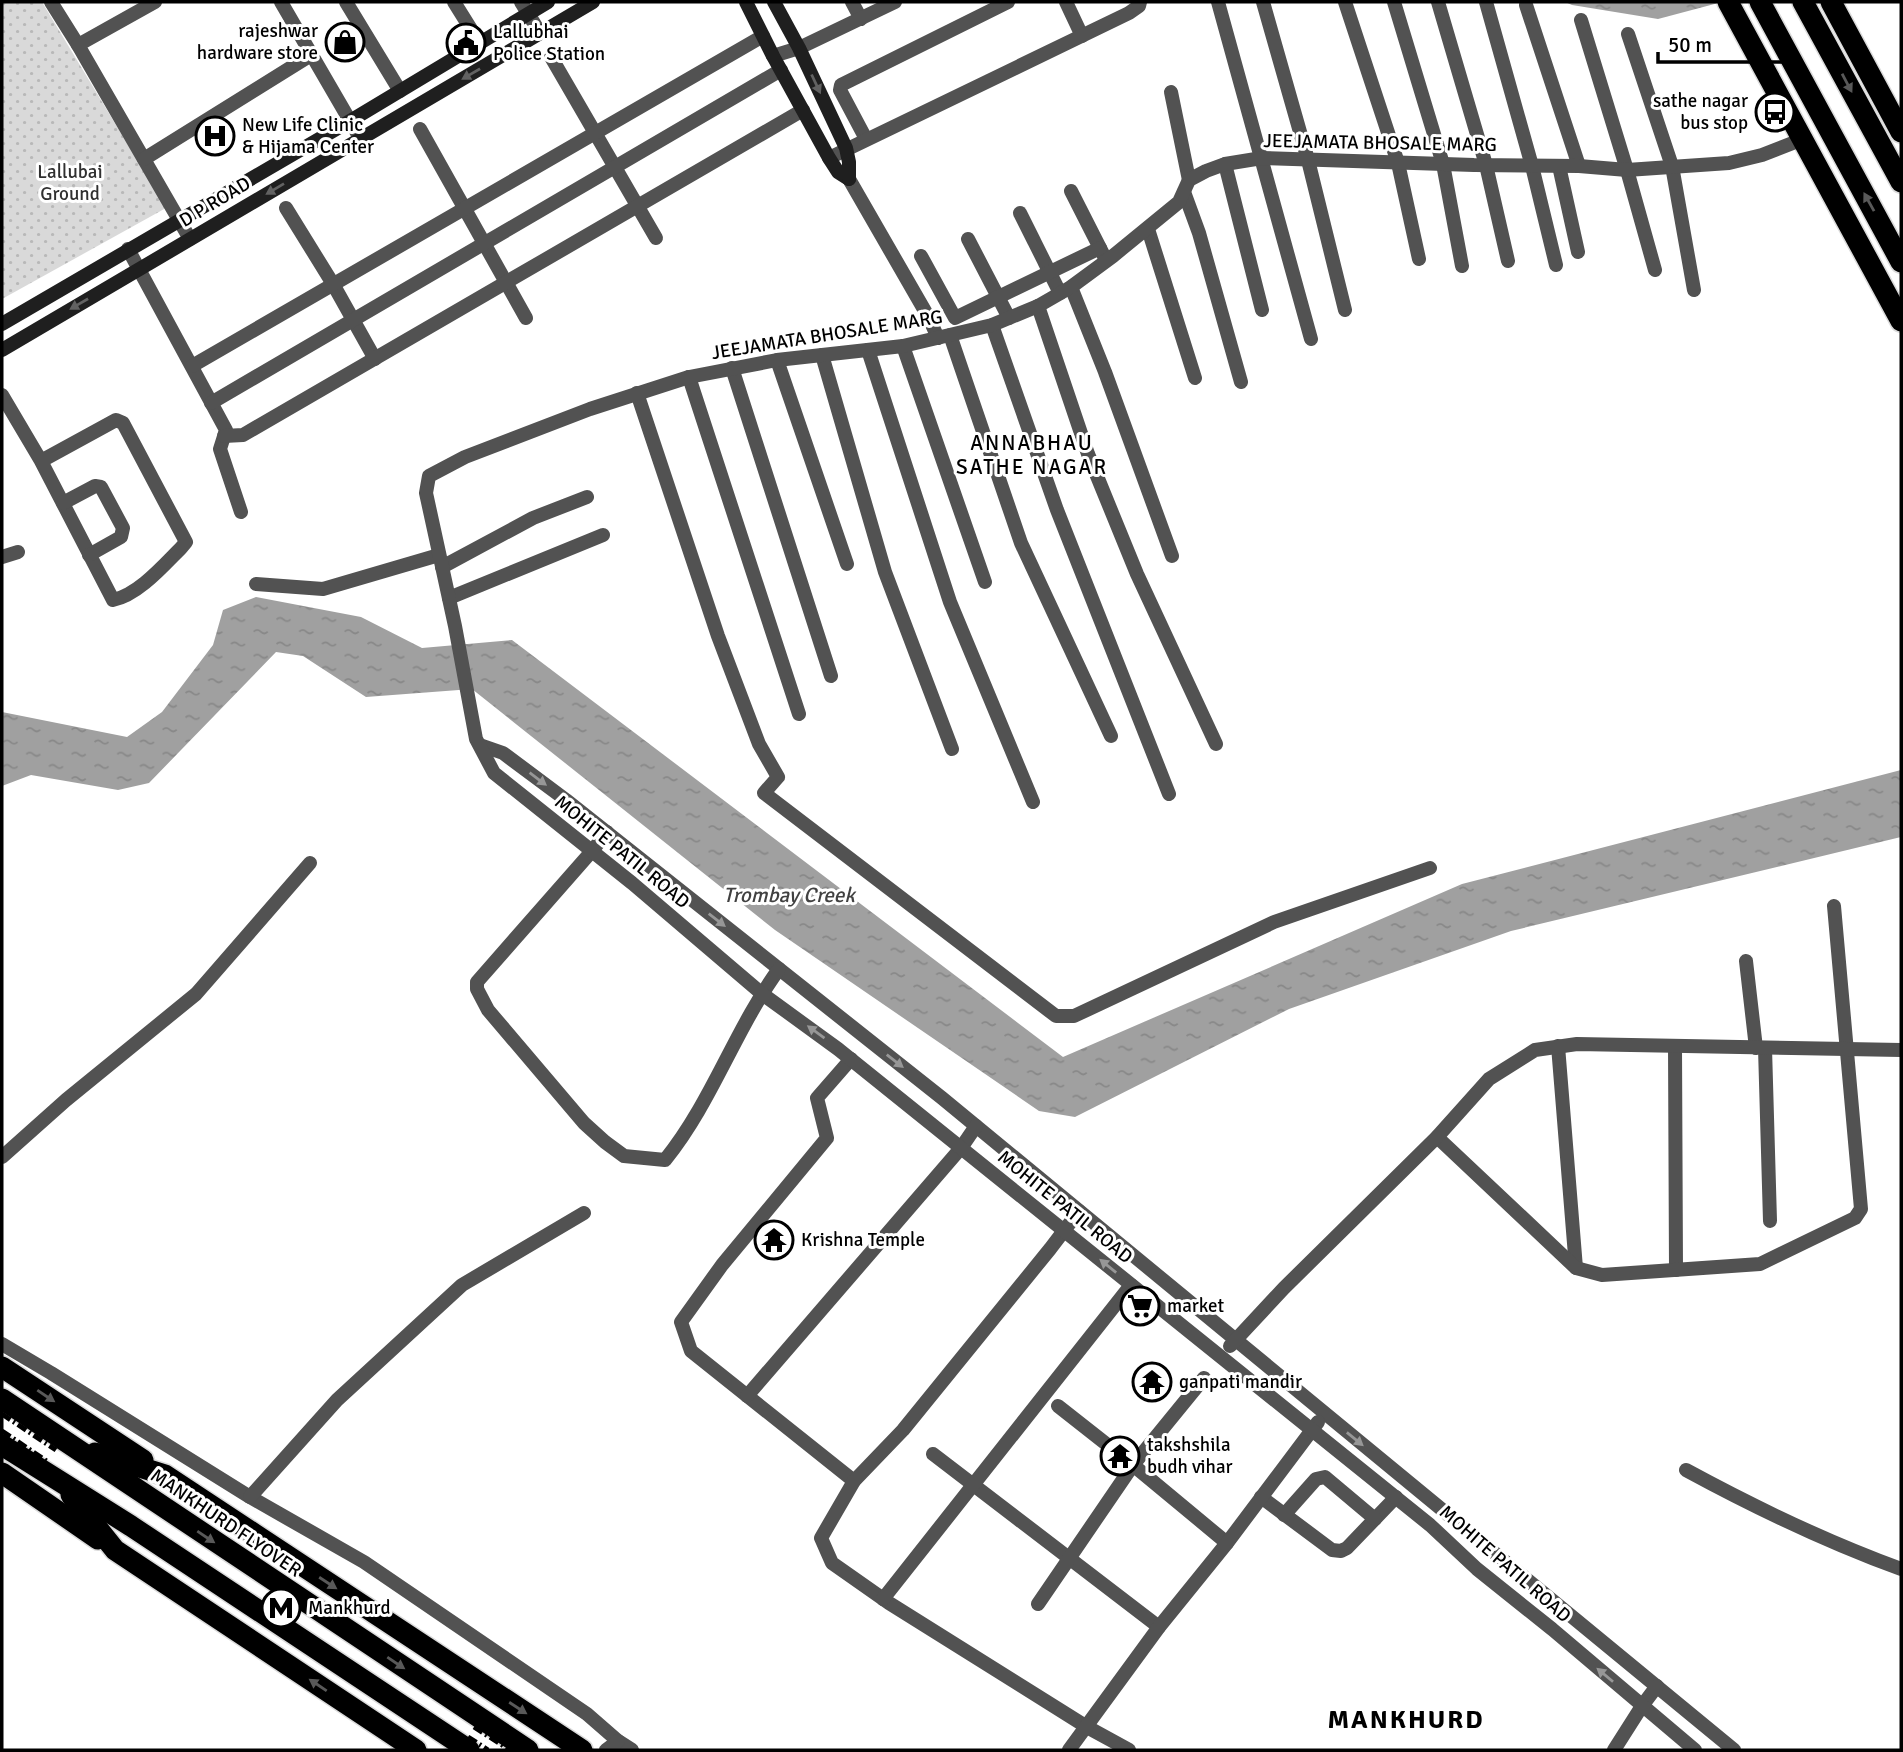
<svg xmlns="http://www.w3.org/2000/svg" width="1903" height="1752" viewBox="0 0 1903 1752" font-family="Signika,sans-serif">
  <style>
    .grass { fill: url(#grass-dots) }
    .water { fill: url(#water-ripples) }
    .lines { fill: none; stroke-linecap: round; stroke-linejoin: round }
    .highway-casing { stroke: #dbdbdb; stroke-width: 24 }
    .street { stroke: #525252; stroke-width: 14 }
    .secondary { stroke: #1f1f1f; stroke-width: 14 }
    .highway { stroke: #000; stroke-width: 21 }
    .rail { stroke: #000; stroke-width: 5; stroke-dasharray: 10 3.5 2 3.5; stroke-linecap: butt }
    .oneway { fill: #626262 }
    .oneway2 { fill: #595959 }
    .oneway3 { fill: #979797 }
    .labels { text-anchor: middle; dominant-baseline: central; stroke-width: 6; stroke-linejoin: round; paint-order: stroke }
    .poi-label { font-size: 19px; fill: #000; stroke: #fff; text-anchor: start }
    .street-label { font-size: 19px; fill: #000; stroke: #fff }
    .park-label { font-size: 19px; fill: #303030; stroke: #fff }
    .neighbourhood-label { font-size: 21px; letter-spacing: 2px; fill: #000; stroke: #fff }
    .water-label { font-size: 21px; font-style: italic; fill: #414141; stroke: #fff }
    .district-label { font-size: 26px; font-weight: bold; letter-spacing: 2px; fill: #000; stroke: #fff }
  </style>
  <defs>
    <pattern id="grass-dots" width="8" height="8" patternUnits="userSpaceOnUse" patternTransform="scale(1.75)"><rect width="8" height="8" fill="#d9d9d9"/><path d="M2 2h.1M6 6h.1" fill="none" stroke="#b8b8b8" stroke-width="1.8" stroke-linecap="round"/></pattern>
    <pattern id="water-ripples" width="26" height="14" patternUnits="userSpaceOnUse" patternTransform="scale(1.75)"><rect width="26" height="14" fill="#a0a0a0"/><path d="M2 4q2-2 4 0t4 0M15 11q2-2 4 0t4 0" fill="none" stroke="#888"/></pattern>
  </defs>
  <rect width="100%" height="100%" fill="#fff"/>
  <polygon class="grass" points="2,2 42,2 166,208 2,299"/>
  <g class="water">
    <polygon points="1565,2 1722,2 1658,19 1572,5"/>
    <polygon points="256,597 361,617 422,648 512,640 1063,1057 1462,884 1901,770 1901,837 1511,931 1289,1009 1075,1117 1039,1111 775,930 472,689 366,697 303,656 276,652 149,783 118,790 31,775 2,786 2,712 127,737 162,712 213,645 223,610"/>
  </g>
  <g class="lines">
    <defs>
      <g id="highway">
        <polyline points="1728,2 1901,321"/>
        <polyline points="1760,2 1901,262"/>
        <polyline points="1803,2 1901,182"/>
        <polyline points="1831,2 1901,132"/>
        <polyline points="2,1367 143,1460"/>
        <polyline points="2,1399 528,1750"/>
        <polyline points="2,1445 131,1526 469,1750"/>
        <polyline points="95,1453 165,1475 582,1750"/>
        <polyline points="2,1473 98,1539"/>
        <polyline points="71,1495 115,1550 416,1750"/>
      </g>
    </defs>
    <use href="#highway" class="highway-casing"/>
    <g class="street">
      <polyline points="51,2 78,45"/>
      <polyline points="155,2 78,45 190,239"/>
      <polyline points="281,2 360,138"/>
      <polyline points="346,2 400,91"/>
      <polyline points="454,2 479,42"/>
      <polyline points="521,2 540,33"/>
      <polyline points="852,2 861,19"/>
      <polyline points="1066,2 1082,36"/>
      <polyline points="1218,2 1311,339"/>
      <polyline points="1263,2 1308,160 1345,310"/>
      <polyline points="1345,2 1398,163 1419,259"/>
      <polyline points="1394,2 1443,164 1462,266"/>
      <polyline points="1438,2 1486,165 1508,261"/>
      <polyline points="1486,2 1532,166 1556,265"/>
      <polyline points="1526,5 1579,166"/>
      <polyline points="1581,20 1627,170 1655,270"/>
      <polyline points="1628,34 1672,166 1694,290"/>
      <polyline points="773,56 799,48 895,2"/>
      <polyline points="551,57 656,238"/>
      <polyline points="1171,92 1189,180"/>
      <polyline points="420,129 526,318"/>
      <polyline points="866,139 840,90 841,85 1008,2"/>
      <polyline points="829,158 1129,13 1139,6 1140,2"/>
      <polyline points="144,159 311,55"/>
      <polyline points="1225,164 1262,310"/>
      <polyline points="1559,166 1578,252"/>
      <polyline points="849,179 929,318 938,338"/>
      <polyline points="1071,191 1104,256"/>
      <polyline points="1184,192 1199,233 1241,382"/>
      <polyline points="286,208 333,284 375,359"/>
      <polyline points="1020,213 1060,293"/>
      <polyline points="1148,229 1195,378"/>
      <polyline points="968,239 1009,318"/>
      <polyline points="128,249 226,430 220,449 241,512"/>
      <polyline points="921,256 955,318 1100,248"/>
      <polyline points="1071,287 1105,372 1172,556"/>
      <polyline points="1038,306 1088,454 1137,574 1216,744"/>
      <polyline points="992,325 1057,510 1169,794"/>
      <polyline points="950,335 1021,543 1111,736"/>
      <polyline points="903,346 985,582"/>
      <polyline points="868,350 950,602 1033,802"/>
      <polyline points="822,355 885,572 952,749"/>
      <polyline points="777,360 847,564"/>
      <polyline points="192,366 763,36"/>
      <polyline points="732,368 831,676"/>
      <polyline points="689,377 799,714"/>
      <polyline points="637,393 718,636 759,744 778,777 764,793 1056,1016 1074,1016 1274,922 1430,868"/>
      <path d="M2 395 41 461 113 600C138 595 163 566 181 548L186 542 123 423 116 420 41 461"/>
      <polyline points="211,403 781,70"/>
      <polyline points="224,436 243,435 803,110"/>
      <polyline points="63,503 95,486 101,487 123,528 121,537 89,555"/>
      <polyline points="2,557 18,552"/>
      <polyline points="442,567 533,518 587,497"/>
      <polyline points="256,584 323,589 439,555"/>
      <polyline points="449,598 603,535"/>
      <polyline points="480,745 503,753 566,800 942,1098 1734,1750"/>
      <path d="M607 832 592 851 477 982V989L488 1010 584 1123 605 1142 624 1156 665 1160C712 1102 735 1029 779 969"/>
      <polyline points="1746,961 1756,1048"/>
      <polyline points="1558,1046 1576,1268"/>
      <polyline points="1675,1046 1676,1270"/>
      <polyline points="1765,1048 1770,1221"/>
      <polyline points="851,1059 817,1098 827,1138 722,1265 681,1322 691,1351 854,1481"/>
      <polyline points="1437,1137 1576,1268 1602,1275 1760,1264 1855,1218 1861,1209 1834,906"/>
      <polyline points="2,1157 66,1100 196,994 310,863"/>
      <polyline points="1079,1211 1050,1249 903,1430 854,1481 821,1538 832,1563 889,1603 1087,1727 1129,1750"/>
      <polyline points="2,1344 51,1373 250,1497 364,1562 587,1714 618,1741 632,1750"/>
      <polyline points="1230,1346 1284,1288 1437,1137 1489,1079 1535,1050 1577,1044 1901,1050"/>
      <polyline points="747,1396 961,1148 976,1126"/>
      <polyline points="1058,1406 1133,1465 1227,1543"/>
      <polyline points="933,1454 1159,1627"/>
      <path d="M1686 1470C1756 1508 1827 1542 1901 1569"/>
      <polyline points="250,1497 337,1400 462,1285 584,1213"/>
      <polyline points="1261,1497 1332,1550 1341,1551 1347,1548 1396,1497"/>
      <polyline points="1284,1515 1316,1479 1325,1477 1375,1519"/>
      <polyline points="883,1599 1131,1285"/>
      <polyline points="1038,1604 1133,1465 1204,1378"/>
      <polyline points="606,1750 618,1741"/>
      <polyline points="1069,1750 1159,1627 1227,1543 1318,1422"/>
      <polyline points="1614,1750 1642,1706 1657,1686"/>
      <polyline points="1695,1750 1552,1629 1477,1569 1430,1525 838,1049 761,993 632,883 494,773 476,739 455,626 426,493 429,476 465,457 590,409 689,377 777,360 903,346 992,325 1038,306 1071,287 1113,256 1179,202 1189,180 1206,171 1225,164 1262,158 1474,165 1579,166 1627,170 1729,163 1762,155 1803,139"/>
    </g>
    <g class="secondary">
      <polyline points="746,2 773,56 829,158 838,172 849,179"/>
      <polyline points="774,2 799,48 846,148 849,162 849,179"/>
      <polyline points="2,324 350,121 548,2"/>
      <polyline points="2,350 593,2"/>
    </g>
    <use href="#highway" class="highway"/>
    <g class="rail">
      <polyline points="2,1414 56,1450"/>
      <polyline points="2,1431 48,1462"/>
      <polyline points="474,1727 510,1750"/>
      <polyline points="468,1737 488,1750"/>
    </g>
  </g>
  <defs><path id="oneway-solid" d="M-6-.8H1V-3.2L6.5 0L1 3.2V.8H-6Z" transform="scale(1.75)"/></defs>
  <g class="oneway">
    <use href="#oneway-solid" transform="translate(471 74) rotate(150)"/>
    <use href="#oneway-solid" transform="translate(816 84) rotate(65)"/>
    <use href="#oneway-solid" transform="translate(275 189) rotate(149)"/>
    <use href="#oneway-solid" transform="translate(79 304) rotate(150)"/>
  </g>
  <g class="oneway2">
    <use href="#oneway-solid" transform="translate(1847 83) rotate(62)"/>
    <use href="#oneway-solid" transform="translate(1869 202) rotate(-119)"/>
    <use href="#oneway-solid" transform="translate(46 1396) rotate(34)"/>
    <use href="#oneway-solid" transform="translate(206 1537) rotate(34)"/>
    <use href="#oneway-solid" transform="translate(328 1583) rotate(33)"/>
    <use href="#oneway-solid" transform="translate(396 1663) rotate(34)"/>
    <use href="#oneway-solid" transform="translate(318 1685) rotate(-146)"/>
    <use href="#oneway-solid" transform="translate(518 1708) rotate(33)"/>
  </g>
  <g class="oneway3">
    <use href="#oneway-solid" transform="translate(538 779) rotate(37)"/>
    <use href="#oneway-solid" transform="translate(717 920) rotate(38)"/>
    <use href="#oneway-solid" transform="translate(816 1032) rotate(-144)"/>
    <use href="#oneway-solid" transform="translate(895 1061) rotate(38)"/>
    <use href="#oneway-solid" transform="translate(1108 1266) rotate(-141)"/>
    <use href="#oneway-solid" transform="translate(1355 1439) rotate(39)"/>
    <use href="#oneway-solid" transform="translate(1605 1675) rotate(-140)"/>
  </g>
  <defs>
    <symbol id="shop-ring" viewBox="-11 -11 22 22"><circle r="9.5" fill="#fff" stroke="#000" stroke-width="1.5"/><path d="M-5-2.5h2.3a2.7 3.5 0 0 1 5.4 0H5L5.5 6h-11ZM-1.5-2.5h3a1.5 2.3 0 0 0-3 0Z" fill="#000"/></symbol>
    <symbol id="civic-ring" viewBox="-11 -11 22 22"><circle r="9.5" fill="#fff" stroke="#000" stroke-width="1.5"/><path d="M-.6-6.5H3V-4.5H.6V-3L4-1V1h2V6H-6V1h2V-1L-.6-3ZM-1.2 2.5V6h2.4V2.5Z" fill="#000"/></symbol>
    <symbol id="bus-ring" viewBox="-11 -11 22 22"><circle r="9.5" fill="#fff" stroke="#000" stroke-width="1.5"/><path d="M-5-6H5V4H4V6H2V4H-2V6H-4V4H-5ZM-3.5-4V0h7V-4ZM-3.5 1.2v1.5H-2V1.2ZM2 1.2v1.5H3.5V1.2Z" fill="#000"/></symbol>
    <symbol id="hospital-ring" viewBox="-11 -11 22 22"><circle r="9.5" fill="#fff" stroke="#000" stroke-width="1.5"/><path d="M-5-5h3v3.5h4V-5h3V5h-3V1.5h-4V5h-3Z" fill="#000"/></symbol>
    <symbol id="temple-ring" viewBox="-11 -11 22 22"><circle r="9.5" fill="#fff" stroke="#000" stroke-width="1.5"/><path d="M0-6L5-2H3V0L6.5 2.5H4V6H1.5V3h-3V6H-4V2.5H-6.5L-3 0V-2H-5Z" fill="#000"/></symbol>
    <symbol id="supermarket-ring" viewBox="-11 -11 22 22"><circle r="9.5" fill="#fff" stroke="#000" stroke-width="1.5"/><path d="M-6-5.5h2.5l.6 2H6L4.5 2H-2.5L-4.4-4H-6ZM-1.5 3.2a1.3 1.3 0 1 0 .1 0ZM3 3.2a1.3 1.3 0 1 0 .1 0Z" fill="#000"/></symbol>
    <symbol id="metro-ring" viewBox="-11 -11 22 22"><circle r="9.5" fill="#fff" stroke="#000" stroke-width="1.5"/><path d="M-5.5 5V-5H-3L0 0L3-5H5.5V5H3V-.5L0 4L-3-.5V5Z" fill="#000"/></symbol>
  </defs>
  <g fill-rule="evenodd">
    <use href="#shop-ring" x="323" y="20" width="44" height="44"/>
    <use href="#civic-ring" x="444" y="21" width="44" height="44"/>
    <use href="#bus-ring" x="1753" y="90" width="44" height="44"/>
    <use href="#hospital-ring" x="193" y="114" width="44" height="44"/>
    <use href="#temple-ring" x="752" y="1218" width="44" height="44"/>
    <use href="#supermarket-ring" x="1118" y="1284" width="44" height="44"/>
    <use href="#temple-ring" x="1130" y="1360" width="44" height="44"/>
    <use href="#temple-ring" x="1098" y="1434" width="44" height="44"/>
    <use href="#metro-ring" x="259" y="1586" width="44" height="44"/>
  </g>
  <g class="labels">
    <g class="poi-label">
      <text x="318" y="31" text-anchor="end">rajeshwar<tspan x="318" dy="22">hardware store</tspan></text>
      <text x="493" y="32">Lallubhai<tspan x="493" dy="22">Police Station</tspan></text>
      <text x="1748" y="101" text-anchor="end">sathe nagar<tspan x="1748" dy="22">bus stop</tspan></text>
      <text x="242" y="125">New Life Clinic<tspan x="242" dy="22">&amp; Hijama Center</tspan></text>
      <text x="801" y="1240">Krishna Temple</text>
      <text x="1167" y="1306">market</text>
      <text x="1179" y="1382">ganpati mandir</text>
      <text x="1147" y="1445">takshshila<tspan x="1147" dy="22">budh vihar</tspan></text>
      <text x="308" y="1608">Mankhurd</text>
    </g>
    <g class="street-label">
      <text transform="translate(1380 143) rotate(1)">JEEJAMATA BHOSALE MARG</text>
      <text transform="translate(215 202) rotate(-31)">D P ROAD</text>
      <text transform="translate(827 335) rotate(-9)">JEEJAMATA BHOSALE MARG</text>
      <text transform="translate(622 852) rotate(39)">MOHITE PATIL ROAD</text>
      <text transform="translate(1065 1207) rotate(39)">MOHITE PATIL ROAD</text>
      <text transform="translate(226 1523) rotate(34)">MANKHURD FLYOVER</text>
      <text transform="translate(1505 1564) rotate(41)">MOHITE PATIL ROAD</text>
    </g>
    <g class="park-label">
      <text x="70" y="172">Lallubai<tspan x="70" dy="22">Ground</tspan></text>
    </g>
    <g class="neighbourhood-label">
      <text x="1032" y="443">ANNABHAU<tspan x="1032" dy="24">SATHE NAGAR</tspan></text>
    </g>
    <g class="water-label">
      <text x="789" y="895">Trombay Creek</text>
    </g>
    <g class="district-label">
      <text x="1406" y="1720">MANKHURD</text>
    </g>
  </g>
  <rect width="1903" height="1752" fill="none" stroke="#000000" stroke-width="7"/>
  <path d="M1658 52v10h133v-10" fill="none" stroke="#000000" stroke-width="3.5"/>
  <text x="1668" y="52" font-size="21" fill="#000000" stroke="#ffffff" stroke-width="5" paint-order="stroke">50 m</text>
</svg>
